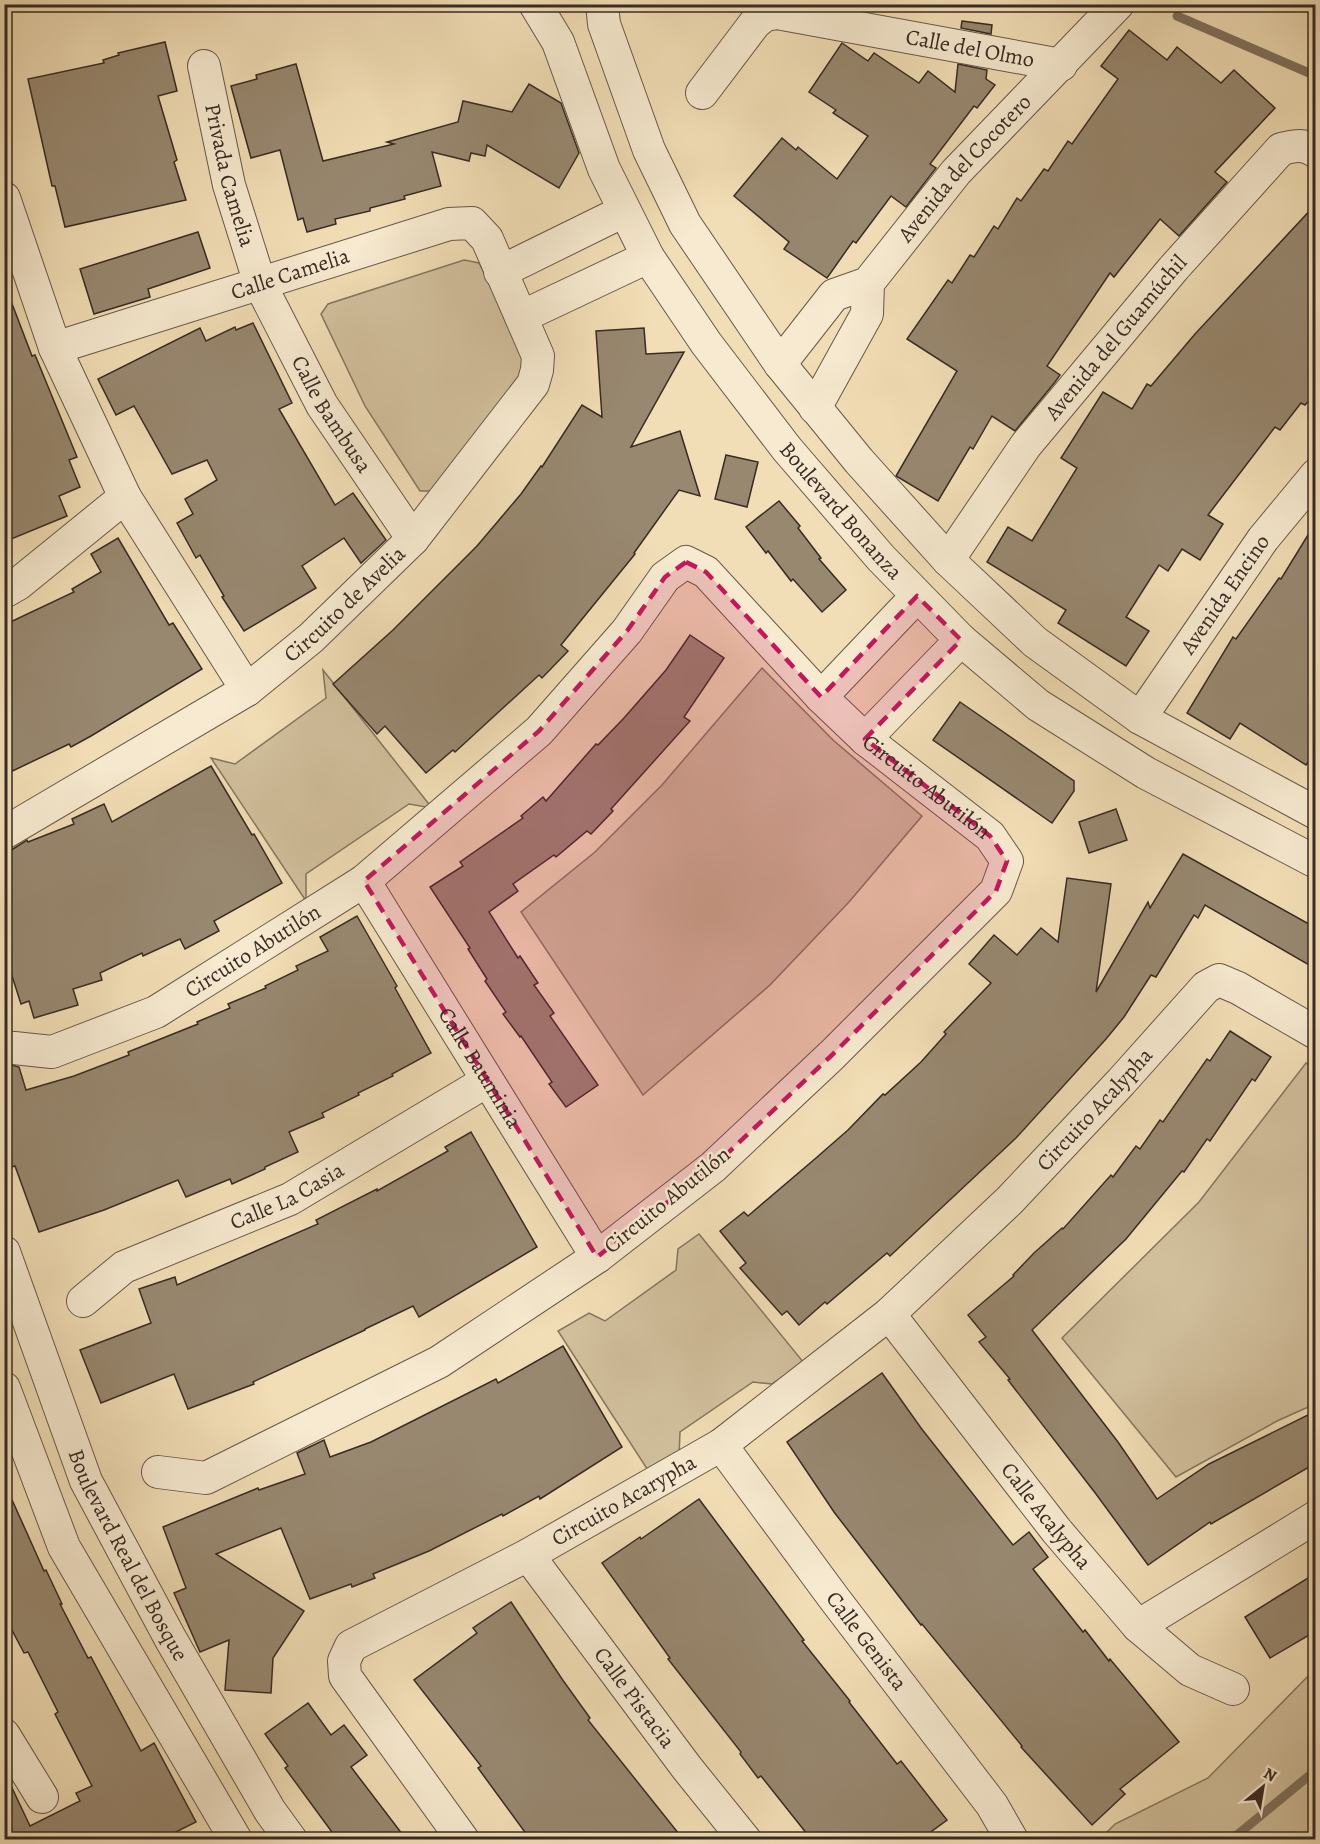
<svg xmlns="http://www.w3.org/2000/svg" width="1320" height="1844" viewBox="0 0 1320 1844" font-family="Alegreya,serif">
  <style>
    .green { fill: #d2c09d; stroke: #847661; stroke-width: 1.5 }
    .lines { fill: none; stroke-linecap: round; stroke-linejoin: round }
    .stream { stroke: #81725f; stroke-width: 9 }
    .building { fill: #988870; stroke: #372b25; stroke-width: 1.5 }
    .minor-casing { stroke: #665849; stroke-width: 34 }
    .minor { stroke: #f7ead0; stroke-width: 32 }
    .marked { fill: #c2185b; fill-opacity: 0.2; stroke: #c2185b; stroke-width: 4.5; stroke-dasharray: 12 8; stroke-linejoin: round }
    .labels { text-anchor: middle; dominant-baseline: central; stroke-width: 5; stroke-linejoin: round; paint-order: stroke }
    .street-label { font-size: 22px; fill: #372b25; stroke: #f7ead0 }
  </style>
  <rect width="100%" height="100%" fill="#f2deb6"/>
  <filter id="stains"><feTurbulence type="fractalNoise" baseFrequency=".00333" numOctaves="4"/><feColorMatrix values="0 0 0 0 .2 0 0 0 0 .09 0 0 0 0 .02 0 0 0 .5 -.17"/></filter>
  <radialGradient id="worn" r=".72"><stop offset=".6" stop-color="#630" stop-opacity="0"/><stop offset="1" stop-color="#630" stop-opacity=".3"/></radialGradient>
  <g class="green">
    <polygon points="464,260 479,263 527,356 526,378 439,491 420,491 365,406 321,314 328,304"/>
    <polygon points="762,668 833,740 922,816 849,902 770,985 643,1095 521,912 595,852 662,785"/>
    <polygon points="323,670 432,808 409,804 306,874 306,901 211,758 235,764 326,698"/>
    <polygon points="1306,1063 1316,1069 1315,1404 1277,1421 1176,1477 1062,1338 1199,1202"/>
    <polygon points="699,1234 804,1363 772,1384 753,1382 680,1432 679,1456 651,1475 558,1331 589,1313 605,1321 676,1270 678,1249"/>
    <polygon points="1315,1669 1315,1839 1100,1839 1115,1824 1208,1778"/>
  </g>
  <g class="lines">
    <g class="stream">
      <polyline points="1177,16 1316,76"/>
      <polyline points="1231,1840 1316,1770"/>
    </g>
  </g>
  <g class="building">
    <polygon points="962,21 992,25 991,34 961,28"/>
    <polygon points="1129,30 1167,60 1177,47 1221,83 1234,70 1275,108 1215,172 1227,182 1179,236 1160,219 1114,277 1110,273 1047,366 1060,375 1055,382 1015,431 992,416 973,449 970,447 938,501 896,476 957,371 907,339 948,280 952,283 970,255 974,257 994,226 998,229 1017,198 1021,201 1044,169 1048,171 1068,141 1072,144 1118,79 1101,66"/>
    <polygon points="165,42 177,91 158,96 177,160 174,162 186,200 65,227 55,186 52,186 28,79 104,63 103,60 119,55 118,53"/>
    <polygon points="842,43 868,61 874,53 919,83 928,71 955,92 958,64 987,70 986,79 995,85 977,108 974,106 930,164 936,168 906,207 891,196 856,243 853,241 827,278 784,249 789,242 734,196 782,138 796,150 798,147 837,179 868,136 833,113 836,110 809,92"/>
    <polygon points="296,64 323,161 394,144 387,142 458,122 463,101 512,112 529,84 561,103 579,153 559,188 487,145 485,156 471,153 469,161 432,152 441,186 404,196 405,199 370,208 370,211 335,219 336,224 307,232 303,218 298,220 280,150 251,158 231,86 257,79 256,75"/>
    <polygon points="1316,204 1316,392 1305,405 1301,403 1280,430 1275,427 1208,515 1223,524 1200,560 1182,549 1168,571 1159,565 1126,617 1149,631 1126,666 1058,623 1066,610 987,562 1008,527 1032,541 1077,468 1061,458 1103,392 1132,409 1147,384 1151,386 1195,334"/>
    <polygon points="198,232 210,268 148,289 150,297 94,314 80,269"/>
    <polygon points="6,288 32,356 35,355 77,457 69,460 80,487 59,496 67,516 4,542 4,289"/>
    <polygon points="253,323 292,403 279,409 335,505 353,493 386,540 361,563 344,538 302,566 316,588 244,631 222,597 224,596 200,555 196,558 177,523 193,514 185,499 217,480 207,460 172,474 134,406 116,415 98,379 200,328 206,341 235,327 236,330"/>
    <polygon points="644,328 646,354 684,352 631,447 680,431 700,496 679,490 634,553 635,554 561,645 568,651 542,678 539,675 455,752 453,750 426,773 385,726 377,734 333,684 393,630 477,546 521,494 541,466 542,467 582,405 602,417 596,331"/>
    <polygon points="726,455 758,462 747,507 715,499"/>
    <polygon points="779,501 800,526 798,528 821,558 819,559 846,590 822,612 793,579 791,581 768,551 766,553 746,527"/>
    <polygon points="1316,522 1316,751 1306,765 1240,723 1230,739 1187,713 1233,637 1236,639 1279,578 1281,579"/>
    <polygon points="118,538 169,625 173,623 202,669 91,736 71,747 69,744 4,775 4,625 74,592 72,589 101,572 91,554"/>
    <polygon points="690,635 724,658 684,717 690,721 611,809 613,811 591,834 587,831 556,857 554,855 513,884 518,891 489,912 518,958 520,956 538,983 534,985 554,1013 550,1016 598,1085 566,1107 549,1084 552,1082 521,1036 520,1037 503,1014 506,1012 485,981 487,979 468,949 470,948 430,887 463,866 460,862 523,818 521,816 543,797 546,801 596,744 598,745 624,718 666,670"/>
    <polygon points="960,702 1074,781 1074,791 1052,823 933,740"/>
    <polygon points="211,766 252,835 254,834 282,883 214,921 219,931 185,949 180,939 143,956 142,953 100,973 102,980 73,989 78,1005 34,1018 29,1001 21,1004 4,951 4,851 13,849 27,840 28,842 74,824 72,819 104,804 112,822"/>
    <polygon points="1116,809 1127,840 1089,853 1079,822"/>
    <polygon points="1183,854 1316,928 1316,969 1205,905 1198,918 1194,915 1156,977 1151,975 1124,1017 1106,1039 1016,1138 890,1256 887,1253 827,1304 825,1302 799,1325 787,1311 782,1315 740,1268 746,1263 720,1231 744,1212 748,1216 816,1158 848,1130 883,1094 885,1095 921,1062 946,1034 944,1032 991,983 969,964 994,935 1017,955 1041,928 1058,942 1067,878 1111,884 1096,992 1148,902 1150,908"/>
    <polygon points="357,916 397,986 395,988 431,1053 392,1074 393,1076 358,1093 359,1095 322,1113 324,1117 289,1132 298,1152 265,1167 265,1169 232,1184 230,1179 186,1197 178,1180 104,1210 39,1232 15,1166 4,1169 4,1063 19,1067 26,1090 74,1076 129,1055 128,1052 198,1024 197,1022 230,1008 228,1004 266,988 265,986 298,970 296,966 328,951 320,937"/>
    <polygon points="1230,1031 1271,1057 1255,1081 1252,1079 1210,1141 1207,1139 1184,1172 1182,1171 1126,1239 1032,1330 1118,1442 1157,1499 1209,1464 1316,1411 1316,1463 1211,1524 1210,1522 1148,1565 1096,1494 1008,1380 1010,1379 979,1342 986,1337 968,1315 1014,1276 1013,1275 1034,1253 1062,1228 1063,1229 1111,1175 1113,1177 1136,1146 1140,1149 1160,1120 1163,1122 1207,1059 1210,1061"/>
    <polygon points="471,1132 537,1247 419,1317 413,1306 365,1329 365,1330 253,1382 254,1384 188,1409 174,1374 101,1403 80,1350 151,1323 139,1289 175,1277 177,1285 318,1224 316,1220 377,1189 377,1191 448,1151 445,1147"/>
    <polygon points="563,1346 622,1447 540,1499 539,1496 503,1516 502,1514 429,1551 373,1574 375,1578 352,1587 351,1584 310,1599 281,1528 216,1554 304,1611 273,1658 271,1693 225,1690 229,1640 200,1652 174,1593 186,1588 163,1527 258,1488 259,1490 305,1474 297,1453 324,1440 330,1457 371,1442 496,1379 498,1383"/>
    <polygon points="882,1373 921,1428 1013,1545 1029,1532 1048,1557 1033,1569 1083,1632 1085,1630 1109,1661 1110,1659 1179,1742 1120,1789 1125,1794 1092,1825 1021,1747 1022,1746 922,1624 921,1625 834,1512 787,1442"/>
    <polygon points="4,1482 44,1571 46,1570 62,1604 60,1604 88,1658 91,1657 141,1751 154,1743 196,1822 162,1839 4,1839 4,1771 30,1826 80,1801 76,1793 92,1786 55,1714 58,1712 28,1652 24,1653 4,1615"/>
    <polygon points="699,1499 804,1640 802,1641 850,1701 849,1702 897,1764 901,1761 947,1820 921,1839 811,1839 761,1776 758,1778 740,1754 741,1752 668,1659 670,1658 602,1563 640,1537 641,1539"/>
    <polygon points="1316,1573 1316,1631 1270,1658 1245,1617"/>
    <polygon points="511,1602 562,1679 590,1718 588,1720 683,1839 530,1839 478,1768 481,1766 414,1680 477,1633 473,1628"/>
    <polygon points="308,1703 331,1735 344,1725 367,1755 351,1767 406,1839 337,1839 285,1768 288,1766 265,1734"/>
  </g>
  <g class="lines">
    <defs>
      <g id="minor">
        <path id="s1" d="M535 4 558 42 604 169 648 257 706 343 787 449 881 558 961 640 1038 705 1146 773 1316 862"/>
        <polyline points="602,4 604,24 649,150 685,224 780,364 859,461 948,560 1035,642 1140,718 1316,813"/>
        <path id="s2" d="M204 66 229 185 260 284 322 405 413 539"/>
        <path id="s3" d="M702 93 755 23 765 15 777 13 1061 65"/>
        <polyline points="4,198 55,348 125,497 247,690"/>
        <polyline points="500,272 624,211"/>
        <polyline points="521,317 648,257"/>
        <path id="s4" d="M780 364 834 295 868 283 956 172 1118 4"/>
        <polyline points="815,408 867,314 868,283"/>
        <path id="s5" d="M948 560 1026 445 1173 269 1281 149C1294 146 1304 143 1316 152"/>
        <polyline points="4,592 18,584 125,497"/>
        <polyline points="821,697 917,596"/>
        <path id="s6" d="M1140 718 1263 539 1316 475"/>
        <polyline points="865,739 961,640"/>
        <path id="s7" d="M4 833 247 690 311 638 413 539 533 384 537 370 538 356 487 239 472 223 449 224 55 348"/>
        <path id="s8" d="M364 881 597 1257"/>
        <path id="s9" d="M14 1048 52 1052 156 1012 364 881 539 731 627 631 665 577 686 562 706 572 821 697 865 739 990 836 1007 861 996 891 832 1055 713 1167 597 1257 439 1362 206 1478 158 1472"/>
        <path id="s10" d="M4 1252 86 1481 170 1638 270 1811 291 1840"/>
        <path id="s11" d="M83 1301 124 1267 290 1199 487 1081"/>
        <path id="s12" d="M889 1314 1056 1530 1138 1626 1190 1670 1233 1689"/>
        <polyline points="4,1388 64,1547 236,1840"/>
        <path id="s13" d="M721 1445 833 1597 992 1805 1012 1840"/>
        <path id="s14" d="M528 1555 687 1768 745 1840"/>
        <polyline points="1138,1626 1316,1517"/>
        <polyline points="4,1735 42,1797"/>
        <path id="s15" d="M463 1840 345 1676 344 1661 351 1646 528 1555 721 1445 889 1314 1009 1201 1121 1082 1206 987 1219 980 1238 988 1316 1033"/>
      </g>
    </defs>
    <use href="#minor" class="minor-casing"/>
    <use href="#minor" class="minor"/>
  </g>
  <path class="marked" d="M686 562 706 572 821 697 917 596 961 640 865 739 990 836 1007 861 996 891 832 1055 713 1167 597 1257 364 881 539 731 627 631 665 577Z"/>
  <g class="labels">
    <g class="street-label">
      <text stroke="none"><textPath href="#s3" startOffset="309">Calle del Olmo</textPath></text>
      <text stroke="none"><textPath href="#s4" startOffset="274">Avenida del Cocotero</textPath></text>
      <text stroke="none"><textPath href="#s2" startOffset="112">Privada Camelia</textPath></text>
      <text transform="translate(290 274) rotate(-18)">Calle Camelia</text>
      <text stroke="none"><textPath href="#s5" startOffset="279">Avenida del Guamúchil</textPath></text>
      <text stroke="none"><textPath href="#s2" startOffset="374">Calle Bambusa</textPath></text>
      <text stroke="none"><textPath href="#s1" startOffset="597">Boulevard Bonanza</textPath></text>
      <text stroke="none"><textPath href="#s6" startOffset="150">Avenida Encino</textPath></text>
      <text stroke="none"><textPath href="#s7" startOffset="412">Circuito de Avelia</textPath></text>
      <text stroke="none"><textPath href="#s9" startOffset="1182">Circuito Abutilón</textPath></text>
      <text stroke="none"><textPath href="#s9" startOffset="264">Circuito Abutilón</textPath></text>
      <text stroke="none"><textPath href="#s8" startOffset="220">Calle Bauminia</textPath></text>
      <text stroke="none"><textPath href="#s15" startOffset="1158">Circuito Acalypha</textPath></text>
      <text stroke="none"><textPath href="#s11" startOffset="231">Calle La Casia</textPath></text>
      <text transform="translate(667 1200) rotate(-39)">Circuito Abutilón</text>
      <text stroke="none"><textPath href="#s15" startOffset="543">Circuito Acarypha</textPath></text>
      <text stroke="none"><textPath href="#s12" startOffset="256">Calle Acalypha</textPath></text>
      <text stroke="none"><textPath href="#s10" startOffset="328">Boulevard Real del Bosque</textPath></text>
      <text stroke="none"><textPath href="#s13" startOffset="244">Calle Genista</textPath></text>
      <text stroke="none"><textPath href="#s14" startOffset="178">Calle Pistacia</textPath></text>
    </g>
  </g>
  <rect width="1320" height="1844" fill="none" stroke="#f2deb6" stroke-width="24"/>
  <rect x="6" y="6" width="1308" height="1832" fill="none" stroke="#372b25" stroke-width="3"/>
  <rect x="12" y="12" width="1296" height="1820" fill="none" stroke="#372b25" stroke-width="1.5"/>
  <g transform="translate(1263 1787) rotate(30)" stroke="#f7ead0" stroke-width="4.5" paint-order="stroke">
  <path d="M0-4.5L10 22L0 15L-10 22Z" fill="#372b25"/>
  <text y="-9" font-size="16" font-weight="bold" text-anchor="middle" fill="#372b25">N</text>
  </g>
  <rect width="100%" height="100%" filter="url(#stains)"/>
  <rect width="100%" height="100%" fill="url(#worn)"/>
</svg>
